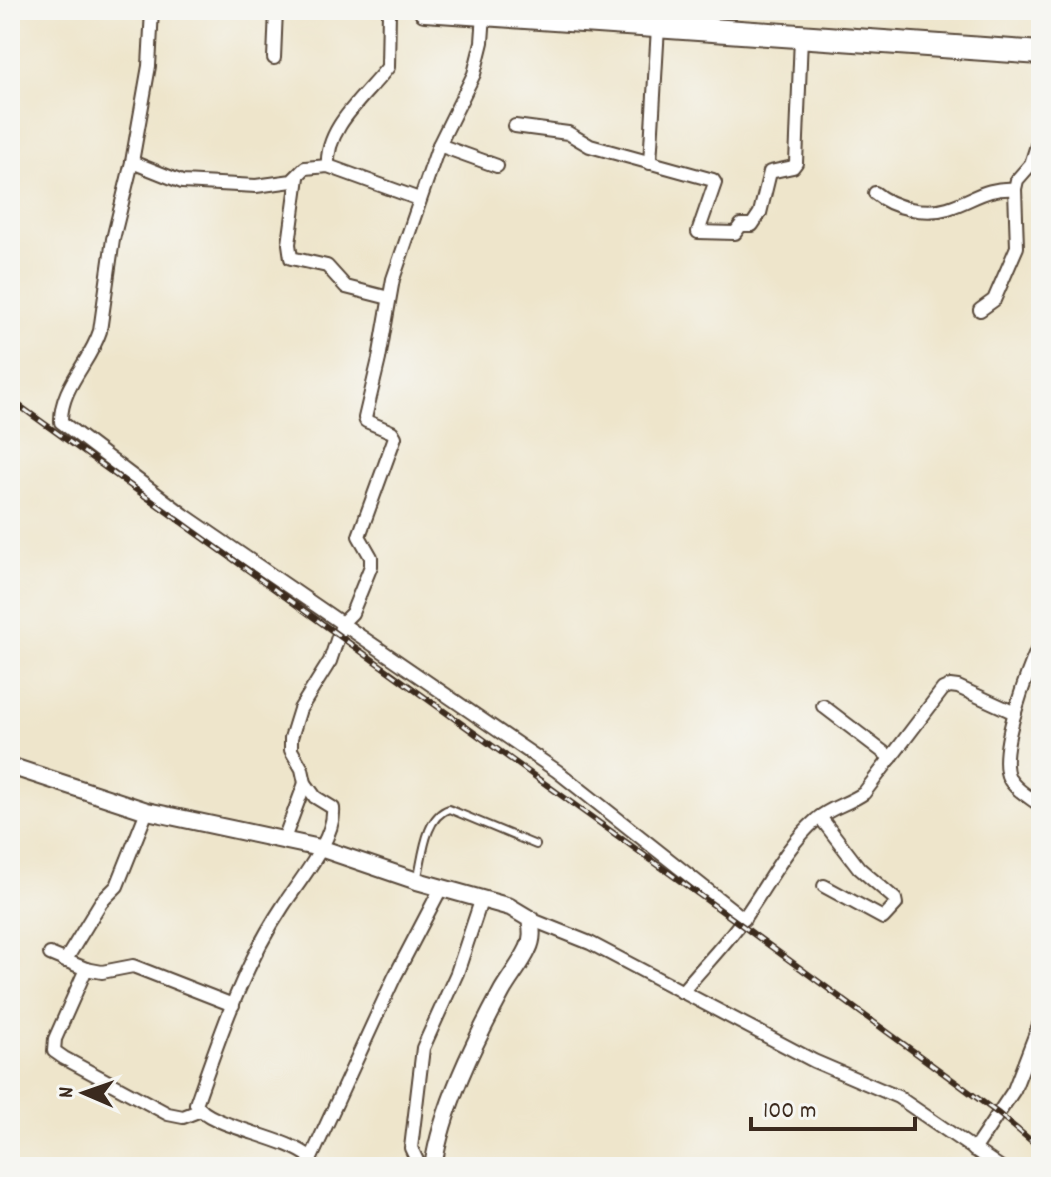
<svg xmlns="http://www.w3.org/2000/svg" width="1051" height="1177" viewBox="0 0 1051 1177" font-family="Dekko,sans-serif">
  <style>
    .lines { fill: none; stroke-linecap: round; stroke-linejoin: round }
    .service-casing { stroke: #564638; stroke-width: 10 }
    .minor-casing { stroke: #564638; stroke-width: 16 }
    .tertiary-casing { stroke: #564638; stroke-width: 20 }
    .trunk-casing { stroke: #564638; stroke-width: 26 }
    .service { stroke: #fff; stroke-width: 6 }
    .minor { stroke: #fff; stroke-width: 12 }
    .tertiary { stroke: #fff; stroke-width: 16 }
    .trunk { stroke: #fff; stroke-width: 22 }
    .rail-casing { stroke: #3b2a1e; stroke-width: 6 }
    .rail { stroke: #f6f6f2; stroke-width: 3; stroke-dasharray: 9; stroke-linecap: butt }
  </style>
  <rect width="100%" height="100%" fill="#f6f6f2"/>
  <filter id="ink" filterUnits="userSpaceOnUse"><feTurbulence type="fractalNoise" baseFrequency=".0125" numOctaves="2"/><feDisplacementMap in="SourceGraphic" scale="16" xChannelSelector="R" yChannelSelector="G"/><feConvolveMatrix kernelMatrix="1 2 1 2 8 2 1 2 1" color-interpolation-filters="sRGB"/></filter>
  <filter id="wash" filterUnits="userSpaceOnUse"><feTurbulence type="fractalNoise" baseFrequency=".006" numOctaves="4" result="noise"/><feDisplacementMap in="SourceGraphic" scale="32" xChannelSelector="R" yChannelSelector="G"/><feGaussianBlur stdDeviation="1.8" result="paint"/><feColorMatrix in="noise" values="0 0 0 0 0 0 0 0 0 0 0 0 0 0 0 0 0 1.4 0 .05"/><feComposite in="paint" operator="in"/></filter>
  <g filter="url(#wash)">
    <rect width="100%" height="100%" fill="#eee5cb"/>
  </g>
  <g filter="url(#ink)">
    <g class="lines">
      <defs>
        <path id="service" d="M417 881C423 858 424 817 449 809L536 845"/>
        <g id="minor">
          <path d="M152 10 149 66 132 162 113 239 100 331C90 363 60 387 61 422L184 515 557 771 744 919"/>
          <polyline points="274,58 276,10"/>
          <polyline points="515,126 568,133 590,146 713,180 715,183 698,232 735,233 741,225 752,225 760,213 770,172 793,167 796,163 801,37"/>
          <polyline points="439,145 497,166"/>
          <polyline points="132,162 182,182 256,186 292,181 305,168 328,166 419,199"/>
          <polyline points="650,163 658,27"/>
          <path d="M328 166C325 127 366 96 388 67L389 10"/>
          <polyline points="298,177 289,244 291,258 327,266 346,287 389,298"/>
          <path d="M875 193C893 208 925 215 948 208 974 200 985 187 1015 189"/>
          <polyline points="980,310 994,300 1017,247 1015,189 1017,180 1031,164 1041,133"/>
          <path d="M1041 641C1029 668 996 752 1009 778 1014 789 1031 798 1041 806"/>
          <polyline points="823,706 891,758"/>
          <polyline points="820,817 859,868 895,899 896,904 883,918 824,886"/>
          <polyline points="284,839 305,783"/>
          <polyline points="530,919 590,943 814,1061 898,1097 1000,1167"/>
          <polyline points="50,954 86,969"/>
          <polyline points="65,961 101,902 117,886 147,811"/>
          <path d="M682 992C703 966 728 942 746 915 768 884 787 845 816 820 830 807 849 804 864 793L943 689 950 686 958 687 1015 713"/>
          <polyline points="201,1110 183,1117 168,1114 64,1058 54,1051 55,1039 86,969 102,972 133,966 233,1005"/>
          <polyline points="974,1150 1014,1090 1041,1020"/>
          <path d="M311 1158C286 1136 208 1127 196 1104 220 1036 243 966 283 906 299 881 336 838 333 808L315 797 305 783 302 769 291 750V738L300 709 330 661 343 622 352 613 371 566V557L359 536 395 437 392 432 366 421 365 418 379 359 393 279 439 145 474 74 482 42 484 14"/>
          <polyline points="307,1167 394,978 441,888"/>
          <polyline points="420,1167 411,1148 423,1048 457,973 482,898"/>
        </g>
        <path id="tertiary" d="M10 766 147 811 320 848 417 881 510 907 530 919C532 930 533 939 528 949 521 964 510 977 502 991 474 1043 442 1108 433 1167"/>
        <polyline id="trunk" points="425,10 1041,53"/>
      </defs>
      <use href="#service" class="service-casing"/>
      <use href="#minor" class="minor-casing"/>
      <use href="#tertiary" class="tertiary-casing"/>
      <use href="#trunk" class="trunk-casing"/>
      <use href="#service" class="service"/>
      <use href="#minor" class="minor"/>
      <use href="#tertiary" class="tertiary"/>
      <use href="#trunk" class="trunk"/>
      <defs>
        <polyline id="rail" points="10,399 740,924 999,1114 1041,1149"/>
      </defs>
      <use href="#rail" class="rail-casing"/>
      <use href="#rail" class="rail"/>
    </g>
  </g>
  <rect width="1051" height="1177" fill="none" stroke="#f6f6f2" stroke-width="40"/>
  <g transform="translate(84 1093) rotate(272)" stroke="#f6f6f2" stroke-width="6" paint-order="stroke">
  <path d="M0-6L14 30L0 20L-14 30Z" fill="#3b2a1e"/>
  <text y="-12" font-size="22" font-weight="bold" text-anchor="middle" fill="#3b2a1e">N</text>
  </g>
  <path d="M751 1117v12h164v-12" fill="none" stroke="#3b2a1e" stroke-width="4"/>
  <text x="763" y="1117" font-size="24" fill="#3b2a1e" stroke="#f6f6f2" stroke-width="6" paint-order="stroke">100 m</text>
</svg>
